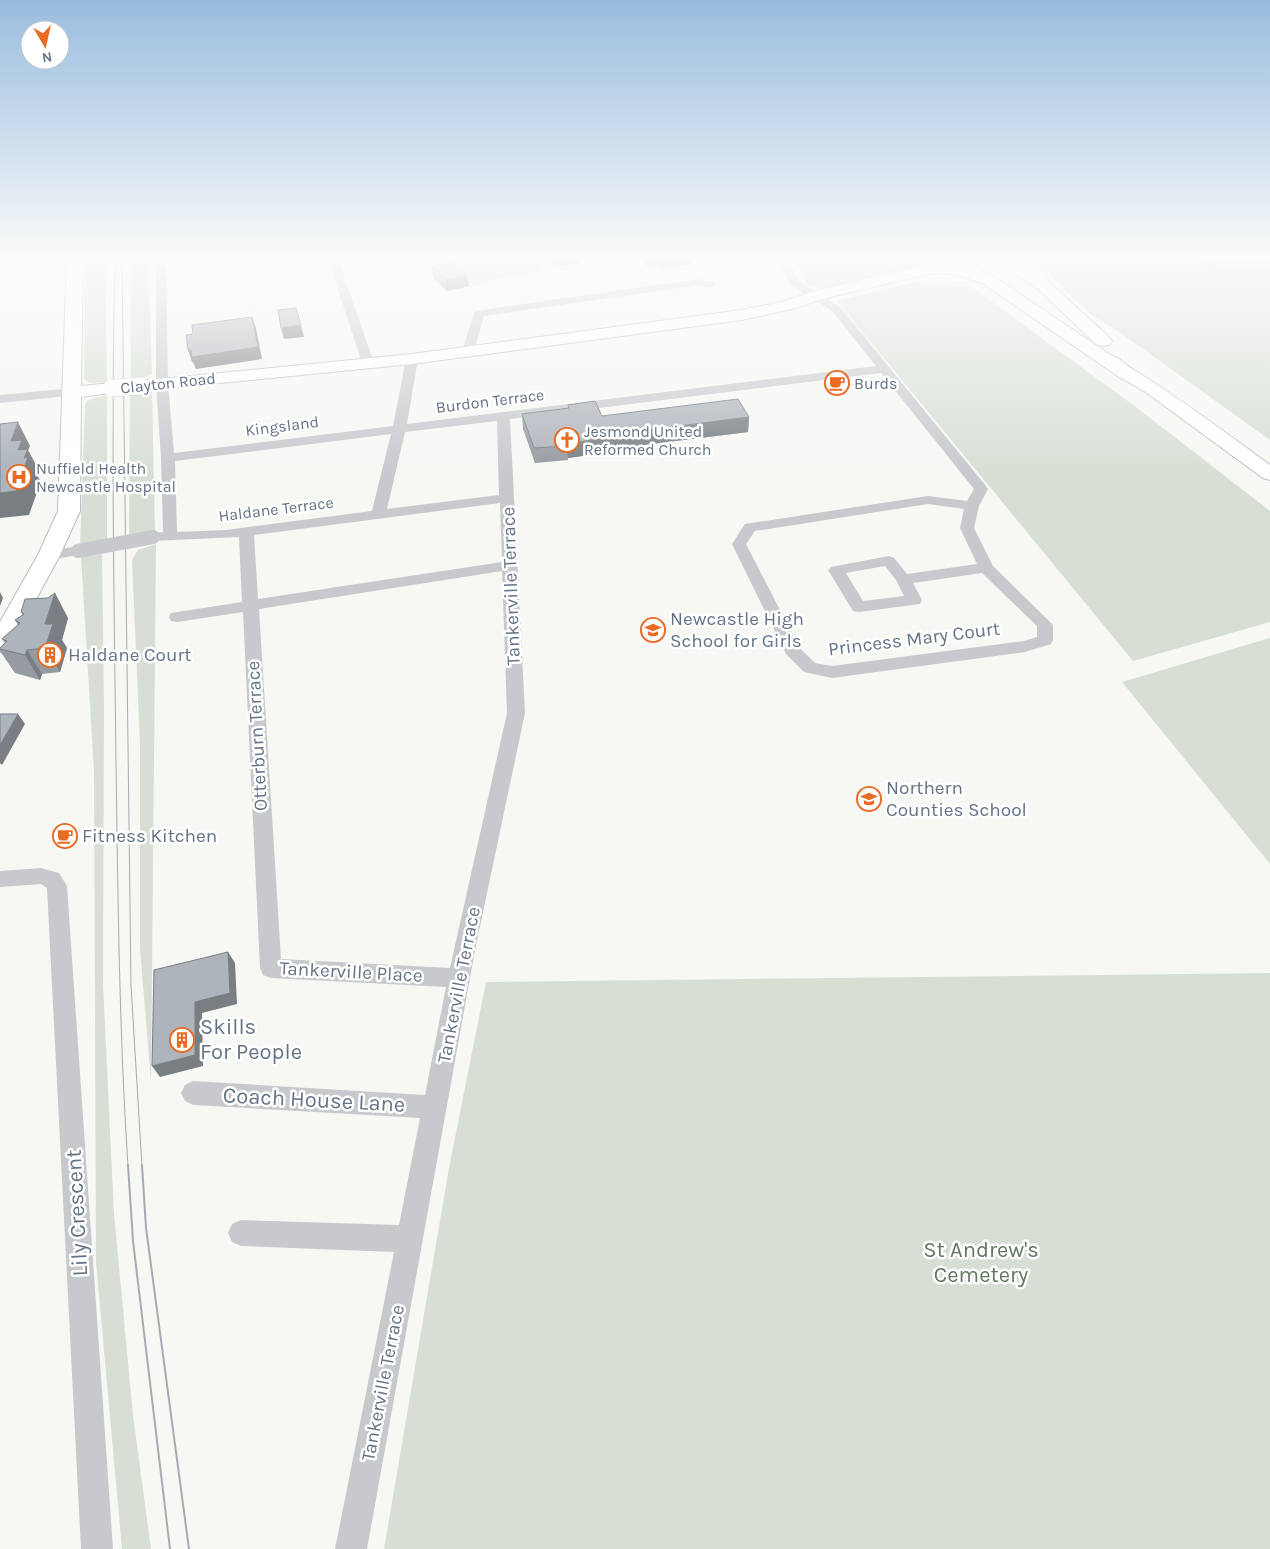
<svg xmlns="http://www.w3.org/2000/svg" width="1270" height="1549" viewBox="0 0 1270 1549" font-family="Karla,sans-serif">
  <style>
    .green { fill: #d7dfd5 }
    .water { fill: #c1c9cf }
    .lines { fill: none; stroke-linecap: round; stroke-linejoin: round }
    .secondary-casing { stroke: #b9bcc2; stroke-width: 2 }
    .highway-casing { stroke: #b9bbbf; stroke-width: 2 }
    .street { fill: #c7c9cd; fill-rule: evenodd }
    .secondary { fill: #fff; fill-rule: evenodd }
    .highway { fill: #fff; fill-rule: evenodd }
    .tram-far1 { stroke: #a6abb2; stroke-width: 1 }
    .tram { stroke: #a6abb2; stroke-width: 2 }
    .secondary-bridge-casing { stroke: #b9bcc2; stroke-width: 18; stroke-linecap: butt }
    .street-bridge { stroke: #c7c9cd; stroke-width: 14 }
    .secondary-bridge { stroke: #fff; stroke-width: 17 }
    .wall { fill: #959ba1 }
    .shaded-wall { fill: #797e83 }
    .building { fill: #adb4bb; stroke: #797e83 }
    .labels { text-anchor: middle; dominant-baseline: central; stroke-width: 5; stroke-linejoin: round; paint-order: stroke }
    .far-street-label { font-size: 16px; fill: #657386; stroke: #fff }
    .far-poi-label { font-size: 16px; fill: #657386; stroke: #fff; text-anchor: start }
    .street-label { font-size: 19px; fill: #657386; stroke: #fff }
    .poi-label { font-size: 19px; fill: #657386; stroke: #fff; text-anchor: start }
    .near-poi-label { font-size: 22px; fill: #657386; stroke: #fff; text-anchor: start }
    .near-street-label { font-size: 22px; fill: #657386; stroke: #fff }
    .near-park-label { font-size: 22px; fill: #627860; stroke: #fff }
  </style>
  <rect width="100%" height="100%" fill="#f7f7f4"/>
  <g class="green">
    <polygon points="86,259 105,259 107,382 90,383 84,379"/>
    <polygon points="130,259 148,259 152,374 143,378 131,380"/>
    <polygon points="520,259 534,259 542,269 540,272 506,277 469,287 447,266 472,261 478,265"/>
    <polygon points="795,259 936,259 930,264 819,289 807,284"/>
    <polygon points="1033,259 1270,259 1270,440 1118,331 1090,314"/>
    <polygon points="915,282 973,288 1136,407 1270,511 1270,622 1133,661 837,301"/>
    <polygon points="152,390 155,533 129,537 130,392"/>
    <polygon points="107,396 107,541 80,546 85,406 87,401 94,398"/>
    <polygon points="156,544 151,1082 140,948 140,743 132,560 138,550"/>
    <polygon points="102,554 104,708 103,984 114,1214 133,1415 151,1549 122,1549 96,1262 94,771 81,557"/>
    <polygon points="1270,638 1270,864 1122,682"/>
    <polygon points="1270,973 1270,1549 384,1549 449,1168 486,982"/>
  </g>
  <polygon class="water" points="1190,259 1270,259 1270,279 1214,271"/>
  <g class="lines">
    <defs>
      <g id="secondary">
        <polygon points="67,259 83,259 81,386 112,383 118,384 121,388 118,392 81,397 80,511 60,555 12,644 9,650 0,652 0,622 38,555 58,511"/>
        <polygon points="992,259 1010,259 1050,283 1109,337 1112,341 1109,345 1103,346 1097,345 1038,289"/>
        <path d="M944 263 967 268 996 278 1112 356C1121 358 1126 366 1134 370 1181 399 1225 432 1270 465V480L1263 478 1144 391 1119 377 984 284 959 275 944 273 928 274 826 298 792 309 742 320 412 364 140 391 134 390 131 386 134 382 140 381 412 354 742 310 782 302 815 291 928 264Z"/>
      </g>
      <g id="highway">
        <polygon points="934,259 966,259 998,281 996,284 984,284 949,259 946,265 933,272 923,272 920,269"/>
        <polygon points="1014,259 1030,259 1043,271 1052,286 1050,289 1038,289 1031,276"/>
      </g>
    </defs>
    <use href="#secondary" class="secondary-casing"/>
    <use href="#highway" class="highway-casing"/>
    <g class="street">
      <path d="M156 259H166L168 383 174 453 393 426 406 359 412 355 418 359 407 424 876 366 832 311 791 285 778 259H788L799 281 840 307 986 486 988 489 979 506 974 528 993 566 1053 625V640L1051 644 1025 652 832 678 804 672 786 654 732 544 745 524 928 496 967 501 974 489 881 373 510 419 525 713 475 950 367 1549H335L394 1252 241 1246 232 1242 228 1233 232 1224 241 1220 399 1225 420 1118 193 1105 185 1101 181 1093 185 1085 193 1081 425 1095 446 987 271 978 263 975 260 968 243 612 177 622 171 621 169 617 171 613 177 612 242 602 239 537 153 541 148 540 146 537 148 534 163 532 161 458 156 383ZM497 421 499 495 387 509 405 432ZM391 434 372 511 226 530 177 532 175 461ZM500 503 502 562 258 599 254 535ZM928 504 964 509 960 528 977 564 907 574 894 558 889 556 831 567 828 570 853 611 859 612 920 604 922 600 913 583 982 573 1037 626V637L1024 641 832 666 815 663 799 647 746 544 755 531ZM885 566 896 580 904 596 863 601 846 573ZM502 571 507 713 450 968 281 959 259 609Z"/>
      <polygon points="328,259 338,259 374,363 372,366 364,366 362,363"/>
      <polygon points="699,279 714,283 715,285 710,288 699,285 484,316 474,351 468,355 462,351 475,311"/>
      <polygon points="73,388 77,389 79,392 77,395 0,403 0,395"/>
      <polygon points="78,546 83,548 86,551 83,554 49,560 44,558 41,555 44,552"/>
      <polygon points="41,868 59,873 67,886 113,1549 81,1549 47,888 41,884 0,887 0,871"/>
    </g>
    <use href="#secondary" class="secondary"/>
    <use href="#highway" class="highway"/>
    <g class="tram-far1">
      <polyline points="122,259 131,986 142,1166"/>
      <path d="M115 262C111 429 114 595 116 762 118 897 119 1032 128 1166"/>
    </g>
    <g class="tram">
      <polyline points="128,1165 133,1241 170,1549"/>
      <polyline points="142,1165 146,1228 189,1549"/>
    </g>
    <defs>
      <polyline id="secondary-bridge" points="112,388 140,386"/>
    </defs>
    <use href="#secondary-bridge" class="secondary-bridge-casing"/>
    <polyline class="street-bridge" points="78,551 153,537"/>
    <use href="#secondary-bridge" class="secondary-bridge"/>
  </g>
  <g class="wall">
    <polygon points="550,259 580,259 580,263 561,266 554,265"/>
    <polygon points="640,259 691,259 691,264 661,268 659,266 648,268"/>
    <polygon points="432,266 469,286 447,291 433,278"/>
    <polygon points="568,405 602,416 749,417 748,432 611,449 611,452 568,458 568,460 535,463 523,429 522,414 568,408"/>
    <polygon points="21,612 68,618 62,640 67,648 60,672 42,674 40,680 15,673 0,651 0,648 5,643 2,639 18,625 15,620 23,615"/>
  </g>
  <g class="shaded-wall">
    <polygon points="560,259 580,259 580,263 561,266"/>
    <polygon points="649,259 659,259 659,266 648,268"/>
    <polygon points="661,259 691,259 691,264 661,268"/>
    <polygon points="467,275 469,286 447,291 446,280"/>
    <polygon points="252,317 256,328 262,359 196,369 193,362 192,362 188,350 191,350"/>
    <polygon points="301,325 304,337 284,339 281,328"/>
    <polygon points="749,417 748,432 611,449 611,452 568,458 566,444 610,435"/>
    <polygon points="18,422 30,446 28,450 40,472 38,477 41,481 29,515 0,518 0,493 11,441"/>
    <polygon points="0,592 3,598 0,606"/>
    <polygon points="55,593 68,618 62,640 67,648 60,672 45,648 45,624"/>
    <polygon points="27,650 42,674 40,680 25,655"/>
    <polygon points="18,714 25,724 2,765 0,763 0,745"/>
    <polygon points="228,952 235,963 237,1004 202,1013 203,1066 160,1077 152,1066"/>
  </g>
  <g class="building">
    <polygon points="453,262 467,275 446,280 432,266"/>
    <polygon points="296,308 301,325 281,328 278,310"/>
    <polygon points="252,317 258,347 192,357 191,350 188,350 186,335 193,334 192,325"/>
    <polygon points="738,399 749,417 610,435 611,437 566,444 567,446 534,448 522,414 569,408 568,405 595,401 602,416"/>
    <polygon points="18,422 11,441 22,440 18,450 28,449 24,458 28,457 16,491 0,493 0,424"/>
    <polygon points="55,593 45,624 53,624 45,648 27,650 25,655 0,649 0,648 7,641 2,639 20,623 15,620 24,614 21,612 25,599 48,598"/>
    <polygon points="0,714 18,714 0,745"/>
    <polygon points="228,952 230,993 195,1002 195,1055 152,1066 154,970"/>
  </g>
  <linearGradient id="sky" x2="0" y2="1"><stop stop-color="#98bcde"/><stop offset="0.54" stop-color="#fbfbfa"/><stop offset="1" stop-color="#fbfbfa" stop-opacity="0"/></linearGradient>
  <rect width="1270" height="476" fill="url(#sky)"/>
  <defs>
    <symbol id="cafe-ring" viewBox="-11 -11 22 22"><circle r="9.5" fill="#fff" stroke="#e96a22" stroke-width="1.5"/><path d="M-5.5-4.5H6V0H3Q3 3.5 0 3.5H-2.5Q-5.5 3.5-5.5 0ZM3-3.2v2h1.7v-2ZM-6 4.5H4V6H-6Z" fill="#e96a22"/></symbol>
    <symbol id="church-ring" viewBox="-11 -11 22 22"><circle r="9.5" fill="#fff" stroke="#e96a22" stroke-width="1.5"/><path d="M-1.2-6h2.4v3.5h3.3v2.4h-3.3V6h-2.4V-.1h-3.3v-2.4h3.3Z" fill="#e96a22"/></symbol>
    <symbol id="hospital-ring" viewBox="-11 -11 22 22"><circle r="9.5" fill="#fff" stroke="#e96a22" stroke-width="1.5"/><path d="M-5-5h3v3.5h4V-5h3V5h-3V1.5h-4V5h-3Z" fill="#e96a22"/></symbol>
    <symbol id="school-ring" viewBox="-11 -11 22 22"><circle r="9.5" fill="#fff" stroke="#e96a22" stroke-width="1.5"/><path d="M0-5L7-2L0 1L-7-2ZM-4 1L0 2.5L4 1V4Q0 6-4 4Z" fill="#e96a22"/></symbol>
    <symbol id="building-ring" viewBox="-11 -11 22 22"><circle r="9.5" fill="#fff" stroke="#e96a22" stroke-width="1.5"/><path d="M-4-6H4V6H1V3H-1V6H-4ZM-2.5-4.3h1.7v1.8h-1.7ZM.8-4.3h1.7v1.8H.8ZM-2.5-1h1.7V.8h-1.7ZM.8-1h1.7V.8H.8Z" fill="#e96a22"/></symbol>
  </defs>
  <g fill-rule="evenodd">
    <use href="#cafe-ring" x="823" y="369" width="28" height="28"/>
    <use href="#church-ring" x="553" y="426" width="28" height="28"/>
    <use href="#hospital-ring" x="5" y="463" width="28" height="28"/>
    <use href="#school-ring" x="639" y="616" width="28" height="28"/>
    <use href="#building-ring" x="36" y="641" width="28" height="28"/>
    <use href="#school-ring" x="855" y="785" width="28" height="28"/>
    <use href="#cafe-ring" x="51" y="822" width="28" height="28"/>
    <use href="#building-ring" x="168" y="1026" width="28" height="28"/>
  </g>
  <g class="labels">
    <g class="far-street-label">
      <text transform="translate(168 383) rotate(-6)">Clayton Road</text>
      <text transform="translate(490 401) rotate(-7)">Burdon Terrace</text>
      <text transform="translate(282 426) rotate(-7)">Kingsland</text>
      <text transform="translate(276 509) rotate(-7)">Haldane Terrace</text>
    </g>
    <g class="far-poi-label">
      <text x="854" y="383">Burds</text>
      <text x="584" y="431">Jesmond United<tspan x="584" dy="18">Reformed Church</tspan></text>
      <text x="36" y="468">Nuffield Health<tspan x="36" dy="18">Newcastle Hospital</tspan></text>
    </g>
    <g class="street-label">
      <text transform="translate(511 586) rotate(-92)">Tankerville Terrace</text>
      <text transform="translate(914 639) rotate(-7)">Princess Mary Court</text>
      <text transform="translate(257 736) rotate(-93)">Otterburn Terrace</text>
      <text transform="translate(351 972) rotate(3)">Tankerville Place</text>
      <text transform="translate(459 985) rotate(-79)">Tankerville Terrace</text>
      <text transform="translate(383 1383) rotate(-79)">Tankerville Terrace</text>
    </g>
    <g class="poi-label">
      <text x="670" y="619">Newcastle High<tspan x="670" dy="22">School for Girls</tspan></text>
      <text x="68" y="655">Haldane Court</text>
      <text x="886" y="788">Northern<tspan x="886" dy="22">Counties School</tspan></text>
      <text x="82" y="836">Fitness Kitchen</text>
    </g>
    <g class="near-poi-label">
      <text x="200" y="1027">Skills<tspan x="200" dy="25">For People</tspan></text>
    </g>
    <g class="near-street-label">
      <text transform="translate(314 1100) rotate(3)">Coach House Lane</text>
      <text transform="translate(77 1213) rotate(-93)">Lily Crescent</text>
    </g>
    <g class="near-park-label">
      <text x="981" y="1250">St Andrew's<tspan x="981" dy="25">Cemetery</tspan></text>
    </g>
  </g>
  <g transform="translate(45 45) rotate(171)"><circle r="24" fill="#ffffff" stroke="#c1c7cf"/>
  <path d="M0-4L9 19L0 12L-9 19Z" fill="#e96a22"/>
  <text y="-8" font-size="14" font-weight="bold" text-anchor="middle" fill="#657386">N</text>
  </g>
</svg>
